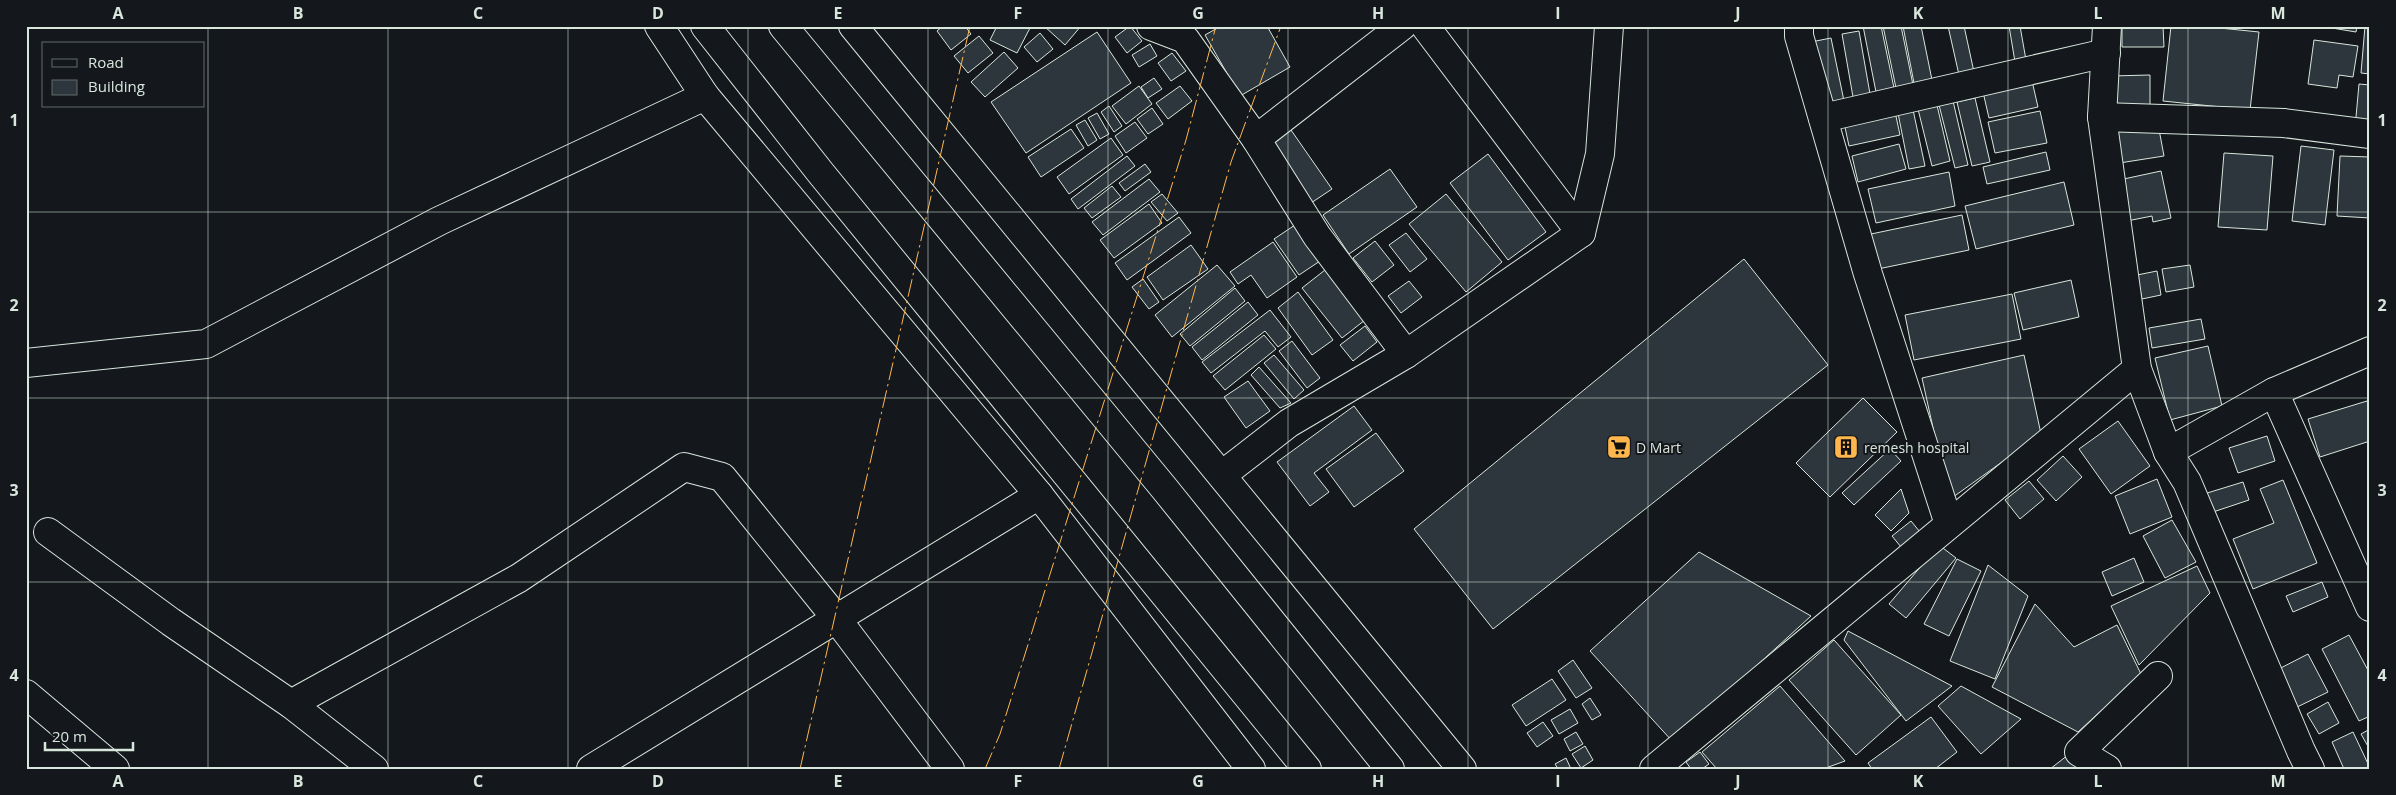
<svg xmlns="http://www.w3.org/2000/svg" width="2396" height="795" viewBox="0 0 2396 795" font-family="'Open Sans',sans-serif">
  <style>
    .building { fill: #2c363c; stroke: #d8e6dc }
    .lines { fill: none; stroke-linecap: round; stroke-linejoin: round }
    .minor-casing { stroke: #d8e6dc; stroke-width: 30 }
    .highway-casing { stroke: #d8e6dc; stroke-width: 30 }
    .minor { stroke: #14181c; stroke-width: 28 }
    .highway { stroke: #14181c; stroke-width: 28 }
    .power { stroke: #ffb74d; stroke-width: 1; stroke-dasharray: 18 4 2.5 4; stroke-linecap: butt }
    .grid { fill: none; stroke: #d8e6dc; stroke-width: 1; stroke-opacity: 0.55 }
    .labels { text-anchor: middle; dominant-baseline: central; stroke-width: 4; stroke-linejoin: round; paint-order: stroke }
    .poi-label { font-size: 14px; fill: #d8e6dc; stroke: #14181c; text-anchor: start }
    .neatline { fill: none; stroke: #d8e6dc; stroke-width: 2 }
    .grid-label { font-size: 16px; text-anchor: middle; font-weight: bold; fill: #d8e6dc }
  </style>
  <rect width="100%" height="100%" fill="#14181c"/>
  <g class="building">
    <polygon points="943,26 965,26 971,34 951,50 937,31"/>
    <polygon points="997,26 1030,28 1017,53 990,40"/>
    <polygon points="1044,26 1081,26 1065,45"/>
    <polygon points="1130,26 1142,41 1127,53 1115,37"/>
    <polygon points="1221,26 1267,26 1290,67 1240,96 1205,35"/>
    <polygon points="1863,26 1881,26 1894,88 1876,92"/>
    <polygon points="1883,26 1901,26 1913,85 1896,88"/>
    <polygon points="1903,26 1921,26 1932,80 1914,83"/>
    <polygon points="1948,26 1964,26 1974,72 1959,75"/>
    <polygon points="2009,26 2020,26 2026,60 2015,62"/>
    <polygon points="2163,26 2164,47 2122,47 2122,27"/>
    <polygon points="2171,26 2200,26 2259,32 2250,110 2163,101"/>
    <polygon points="2320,26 2357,26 2356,32"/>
    <polygon points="2365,26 2370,26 2370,74 2361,73"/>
    <polygon points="1859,31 1870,94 1853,97 1842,34"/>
    <polygon points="1097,32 1131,83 1026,153 991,102"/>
    <polygon points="1040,33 1053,49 1037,62 1024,47"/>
    <polygon points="979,36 993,53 968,73 954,56"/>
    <polygon points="1831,38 1844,101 1825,105 1811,42"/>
    <polygon points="2314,40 2358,46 2353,77 2339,75 2337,88 2308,84"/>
    <polygon points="1150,44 1157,56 1139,67 1132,55"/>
    <polygon points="1004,52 1018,68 985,97 971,82"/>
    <polygon points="1172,53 1186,71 1171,81 1158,63"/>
    <polygon points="2150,75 2150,110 2111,110 2110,76"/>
    <polygon points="1154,78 1162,89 1148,98 1141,87"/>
    <polygon points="2032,81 2038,107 1989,118 1983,92"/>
    <polygon points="2359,84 2370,85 2370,140 2354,139"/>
    <polygon points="1139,86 1152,104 1126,124 1112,106"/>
    <polygon points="1180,86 1192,101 1168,119 1156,103"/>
    <polygon points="1975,98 1990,162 1972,166 1957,102"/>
    <polygon points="1936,101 1950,161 1932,166 1917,105"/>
    <polygon points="1953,101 1968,165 1955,168 1939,105"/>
    <polygon points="1912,105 1925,166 1909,169 1897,108"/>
    <polygon points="1109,106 1122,126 1114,132 1101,112"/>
    <polygon points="1894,107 1900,135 1849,146 1843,118"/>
    <polygon points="1152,108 1163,124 1148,134 1137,119"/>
    <polygon points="2040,111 2047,143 1995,153 1988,122"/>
    <polygon points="1097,113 1109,134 1100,139 1088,118"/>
    <polygon points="1085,120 1097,140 1088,146 1076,125"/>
    <polygon points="1135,122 1147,138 1126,153 1115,136"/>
    <polygon points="2158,124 2164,156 2113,164 2108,132"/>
    <polygon points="1071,129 1084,148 1041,177 1028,157"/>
    <polygon points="1291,130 1332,189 1311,203 1270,144"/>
    <polygon points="1111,138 1123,155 1069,194 1057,177"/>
    <polygon points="1899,144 1906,169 1858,182 1852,156"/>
    <polygon points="2301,146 2334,150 2325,225 2292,221"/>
    <polygon points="2046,152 2050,170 1987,184 1983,167"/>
    <polygon points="2224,153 2273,156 2267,230 2218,227"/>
    <polygon points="1488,154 1546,232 1508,260 1450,183"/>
    <polygon points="1127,156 1135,166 1078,209 1071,199"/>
    <polygon points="2340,156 2370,157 2370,218 2337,216"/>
    <polygon points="1145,164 1151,172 1125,191 1119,183"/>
    <polygon points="1390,169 1417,207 1349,254 1323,215"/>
    <polygon points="2161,171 2171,218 2153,222 2152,216 2127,221 2119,180"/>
    <polygon points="1949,172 1955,206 1876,223 1868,189"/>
    <polygon points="1149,179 1160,192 1103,235 1092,222"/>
    <polygon points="2064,182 2074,225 1976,249 1965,206"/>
    <polygon points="1112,186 1121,197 1092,218 1084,208"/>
    <polygon points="1162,194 1178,213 1167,221 1151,202"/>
    <polygon points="1446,194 1502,262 1466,292 1409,224"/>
    <polygon points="1149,204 1162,223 1114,258 1100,240"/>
    <polygon points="1962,215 1969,250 1878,269 1871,234"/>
    <polygon points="1179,217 1191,233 1127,280 1115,263"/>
    <polygon points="1295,225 1320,261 1299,275 1274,239"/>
    <polygon points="1406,233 1427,259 1410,272 1389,245"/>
    <polygon points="1375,241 1394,265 1372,282 1353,258"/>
    <polygon points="1273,242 1297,277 1267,298 1251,275 1238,284 1230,272"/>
    <polygon points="1191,245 1208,269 1163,300 1147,277"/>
    <polygon points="1744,259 1828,365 1493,629 1414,529"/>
    <polygon points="1217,265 1235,286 1172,337 1155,315"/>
    <polygon points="2190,265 2194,287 2166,292 2162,269"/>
    <polygon points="1325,270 1365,320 1342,338 1302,288"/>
    <polygon points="2157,271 2161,295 2142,299 2137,275"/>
    <polygon points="1143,279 1159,302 1149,309 1132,287"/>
    <polygon points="2071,280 2079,317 2023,330 2014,293"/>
    <polygon points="1409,281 1422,297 1401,313 1388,296"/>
    <polygon points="1235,288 1245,301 1190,346 1180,334"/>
    <polygon points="1298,292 1333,340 1312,355 1278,308"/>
    <polygon points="2012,294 2021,339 1914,360 1905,315"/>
    <polygon points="1248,302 1258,315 1202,360 1192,347"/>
    <polygon points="1270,310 1291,337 1278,347 1265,331 1211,373 1202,362"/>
    <polygon points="2201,319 2205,339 2152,348 2149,328"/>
    <polygon points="1365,326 1377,342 1353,361 1340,345"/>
    <polygon points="1264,335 1276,349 1225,390 1213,376"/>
    <polygon points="1292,341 1320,378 1307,388 1279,351"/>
    <polygon points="2208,346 2222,406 2170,420 2155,358"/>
    <polygon points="1274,355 1304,390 1294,399 1264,363"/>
    <polygon points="2024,355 2041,434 1949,500 1922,378"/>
    <polygon points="1259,367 1291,403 1280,408 1251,375"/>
    <polygon points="1248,381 1270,411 1246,428 1224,397"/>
    <polygon points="1863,398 1897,432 1830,497 1796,463"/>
    <polygon points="2367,401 2370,409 2370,441 2320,457 2308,419"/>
    <polygon points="1354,406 1372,430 1314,473 1329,492 1310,506 1277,462"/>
    <polygon points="2118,421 2150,466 2111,494 2079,449"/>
    <polygon points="1376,433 1404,471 1354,507 1326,469"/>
    <polygon points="2267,436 2275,461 2238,473 2229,448"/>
    <polygon points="1890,449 1901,461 1854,505 1842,493"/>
    <polygon points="2063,456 2082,477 2056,501 2037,480"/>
    <polygon points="2157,479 2172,517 2130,534 2115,496"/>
    <polygon points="2283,480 2317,563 2253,589 2233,539 2274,523 2260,489"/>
    <polygon points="2029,481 2044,499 2020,519 2005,500"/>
    <polygon points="2243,482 2249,500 2210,513 2204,494"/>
    <polygon points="1901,489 1909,513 1891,531 1875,515"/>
    <polygon points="2172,520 2196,562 2165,578 2143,536"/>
    <polygon points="1911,521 1920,532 1901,547 1892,536"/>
    <polygon points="1939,545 1956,558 1906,618 1889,604"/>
    <polygon points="1699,552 1811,616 1673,742 1590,651"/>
    <polygon points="2134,558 2144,582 2112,596 2102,572"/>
    <polygon points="1957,559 1981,571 1949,636 1924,624"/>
    <polygon points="1988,565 2028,596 1995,679 1950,661"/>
    <polygon points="2197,566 2210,593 2139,665 2111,606"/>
    <polygon points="2322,582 2328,597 2293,612 2286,596"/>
    <polygon points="2035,604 2074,647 2117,625 2141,674 2078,732 1992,687"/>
    <polygon points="1848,631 1952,686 1906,721 1844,640"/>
    <polygon points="2349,635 2370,674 2370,716 2359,721 2322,649"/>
    <polygon points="1834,640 1901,715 1856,755 1789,680"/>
    <polygon points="2308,654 2328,692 2293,709 2273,672"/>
    <polygon points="1573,660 1592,688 1576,698 1558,671"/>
    <polygon points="1552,679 1566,700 1526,726 1512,705"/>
    <polygon points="1780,686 1845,761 1823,769 1717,769 1702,752"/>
    <polygon points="1961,686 2021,719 1981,754 1938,706"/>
    <polygon points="1590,698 1601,715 1592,720 1582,704"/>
    <polygon points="2328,702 2339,723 2319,734 2307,714"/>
    <polygon points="1570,709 1578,723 1559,734 1551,720"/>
    <polygon points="1931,717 1957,752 1935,769 1872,769 1868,763"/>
    <polygon points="1543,722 1553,736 1537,747 1527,733"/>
    <polygon points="2370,729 2370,750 2361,734"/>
    <polygon points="1576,732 1583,744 1570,751 1564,739"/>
    <polygon points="2353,732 2370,768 2370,769 2344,769 2332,742"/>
    <polygon points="1585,746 1593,760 1581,768 1572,754"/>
    <polygon points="1700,752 1709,764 1702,769 1691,769 1686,762"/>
    <polygon points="2068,755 2079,769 2050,769"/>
    <polygon points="1566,758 1571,769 1558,769 1555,764"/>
  </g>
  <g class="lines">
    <defs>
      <g id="minor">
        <polyline points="659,26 705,96 1039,495 1251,769"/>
        <polyline points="853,26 1462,769"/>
        <polyline points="1151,26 1185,39 1256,139 1317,236 1406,354 1289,423 1222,475"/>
        <polyline points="1425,26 1581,233"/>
        <polyline points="1799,26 1799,36 1868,274 1949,524"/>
        <polyline points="2107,26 2102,117 2137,369 2168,452 2187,482 2301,751 2310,769"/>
        <polyline points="2102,117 2284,123 2370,134"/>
        <polyline points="1823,118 2106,53"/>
        <polyline points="1256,139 1402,26"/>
        <polyline points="2370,351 2274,392 2370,607"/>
        <polyline points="1406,354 1581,233 1600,154 1609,26"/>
        <polyline points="26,363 206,344 439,221 705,96"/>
        <polyline points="2168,452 2274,392"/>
        <polyline points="48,532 171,622 291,704 519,578 684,467 722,477 836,618 950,769"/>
        <polyline points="26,694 115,769"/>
        <polyline points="291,704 374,769"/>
        <polyline points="591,769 1039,495"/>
        <polyline points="1654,769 2137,369"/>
        <polyline points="2107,769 2079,752 2158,676"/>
      </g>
      <g id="highway">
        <polyline points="705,26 820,172 1307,769"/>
        <polyline points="783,26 1164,488 1390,769"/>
      </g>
    </defs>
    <use href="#minor" class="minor-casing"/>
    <use href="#highway" class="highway-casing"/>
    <use href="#minor" class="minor"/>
    <use href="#highway" class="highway"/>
    <g class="power">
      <polyline points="800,769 970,26"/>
      <polyline points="985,769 1000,734 1186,140 1216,26"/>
      <polyline points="1059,769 1231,162 1281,26"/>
    </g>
  </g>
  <path class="grid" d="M208 26V769M388 26V769M568 26V769M748 26V769M928 26V769M1108 26V769M1288 26V769M1468 26V769M1648 26V769M1828 26V769M2008 26V769M2188 26V769M26 212H2370M26 398H2370M26 582H2370"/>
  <defs>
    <symbol id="supermarket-square" viewBox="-11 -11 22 22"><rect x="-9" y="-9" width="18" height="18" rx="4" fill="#ffb74d" stroke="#14181c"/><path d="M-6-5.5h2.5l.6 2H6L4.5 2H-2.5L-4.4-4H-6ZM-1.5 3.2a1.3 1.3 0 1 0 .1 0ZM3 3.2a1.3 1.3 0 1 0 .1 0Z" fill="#111"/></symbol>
    <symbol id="building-square" viewBox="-11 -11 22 22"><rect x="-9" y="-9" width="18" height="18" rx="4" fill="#ffb74d" stroke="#14181c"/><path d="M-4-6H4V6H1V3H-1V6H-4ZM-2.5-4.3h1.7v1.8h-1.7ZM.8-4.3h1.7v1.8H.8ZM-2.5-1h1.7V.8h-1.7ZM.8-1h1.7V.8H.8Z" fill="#111"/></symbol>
  </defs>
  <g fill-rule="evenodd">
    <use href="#supermarket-square" x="1605" y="433" width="28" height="28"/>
    <use href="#building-square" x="1832" y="433" width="28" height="28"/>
  </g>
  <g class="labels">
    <g class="poi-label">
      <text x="1636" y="447">D Mart</text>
      <text x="1864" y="447">remesh hospital</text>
    </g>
  </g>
  <rect width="2396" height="795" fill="none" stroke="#14181c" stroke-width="55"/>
  <rect x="42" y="42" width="162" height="65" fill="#14181c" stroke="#626a69"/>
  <rect x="52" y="59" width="25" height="8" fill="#14181c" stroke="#626a69"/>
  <text x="88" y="68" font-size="15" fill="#d8e6dc">Road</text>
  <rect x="52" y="80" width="25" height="15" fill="#2c363c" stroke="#626a69"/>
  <text x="88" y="92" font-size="15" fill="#d8e6dc">Building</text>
  <path d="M45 742v8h88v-8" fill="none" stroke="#d8e6dc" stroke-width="2.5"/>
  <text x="52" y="742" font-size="15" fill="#d8e6dc" stroke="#14181c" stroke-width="4" paint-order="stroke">20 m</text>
  <rect x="28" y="28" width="2340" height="740" class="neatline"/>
  <g class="grid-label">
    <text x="118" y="19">A</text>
    <text x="298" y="19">B</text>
    <text x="478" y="19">C</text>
    <text x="658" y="19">D</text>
    <text x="838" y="19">E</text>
    <text x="1018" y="19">F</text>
    <text x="1198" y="19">G</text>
    <text x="1378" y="19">H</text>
    <text x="1558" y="19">I</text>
    <text x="1738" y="19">J</text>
    <text x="1918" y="19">K</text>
    <text x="2098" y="19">L</text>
    <text x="2278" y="19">M</text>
    <text x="14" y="126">1</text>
    <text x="2382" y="126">1</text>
    <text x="14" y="311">2</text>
    <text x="2382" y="311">2</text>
    <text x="14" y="496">3</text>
    <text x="2382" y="496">3</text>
    <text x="14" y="681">4</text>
    <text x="2382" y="681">4</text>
    <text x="118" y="787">A</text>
    <text x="298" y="787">B</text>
    <text x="478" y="787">C</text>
    <text x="658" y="787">D</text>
    <text x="838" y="787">E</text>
    <text x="1018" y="787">F</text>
    <text x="1198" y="787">G</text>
    <text x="1378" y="787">H</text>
    <text x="1558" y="787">I</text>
    <text x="1738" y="787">J</text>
    <text x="1918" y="787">K</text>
    <text x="2098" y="787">L</text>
    <text x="2278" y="787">M</text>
  </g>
</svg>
